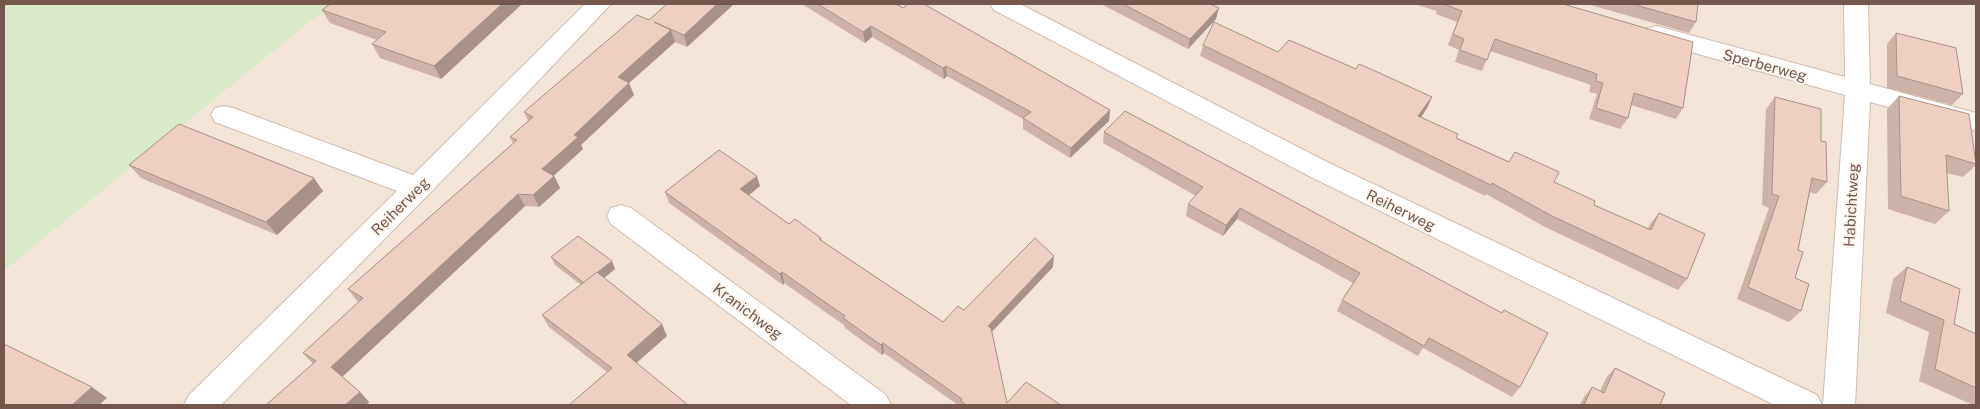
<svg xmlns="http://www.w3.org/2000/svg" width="1980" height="409" viewBox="0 0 1980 409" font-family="'Public Sans',sans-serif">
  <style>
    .residential { fill: #f3e4d8 }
    .green { fill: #dae9c8 }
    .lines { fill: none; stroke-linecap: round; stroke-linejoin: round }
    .minor-casing { stroke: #d0bcb2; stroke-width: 2 }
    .minor { fill: #fff; fill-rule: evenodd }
    .wall { fill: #ceb2a8 }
    .shaded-wall { fill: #a89188 }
    .building { fill: #f0cfc3; stroke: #a89188 }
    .labels { text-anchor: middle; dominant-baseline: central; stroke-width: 4; stroke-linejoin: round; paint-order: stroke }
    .street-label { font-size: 15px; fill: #76574e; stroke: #fef7f0 }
  </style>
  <rect width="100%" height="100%" fill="#fcf3ea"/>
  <polygon class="residential" points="332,4 1976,4 1976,405 4,405 4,271"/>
  <polygon class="green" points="4,4 332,4 4,271"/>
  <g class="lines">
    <defs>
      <g id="minor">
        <polygon points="585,4 611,4 485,137 221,405 184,405 189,395 397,191 215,122 211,115 215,108 224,106 233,108 413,175"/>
        <polygon points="990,4 1020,4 1329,163 1817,395 1822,405 1775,405 1311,177 994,10"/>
        <polygon points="1844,4 1868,4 1870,84 1976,113 1976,131 1870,102 1855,405 1823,405 1845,95 1648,40 1645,34 1648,28 1657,26 1845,77"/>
        <polygon points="621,205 631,208 886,395 891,405 851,405 611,224 607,216 611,208"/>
      </g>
    </defs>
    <use href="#minor" class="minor-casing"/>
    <use href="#minor" class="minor"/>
  </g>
  <g class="wall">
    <polygon points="522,4 441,79 380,58 372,44 377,40 330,23 322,10"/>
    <polygon points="667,4 734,4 687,47 675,42 629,83 634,95 581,145 583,149 554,175 560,188 539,207 525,206 342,377 360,392 369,402 366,405 266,405 313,364 303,353 359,302 357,301 348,289 513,143 510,137 528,121 524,112 649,20"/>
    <polygon points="802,4 896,4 903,8 1110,110 1109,121 1070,158 1023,129 1023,119 947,76 944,79 872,37 865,43"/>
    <polygon points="1101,4 1210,4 1216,19 1188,49"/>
    <polygon points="1414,4 1563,4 1683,108 1676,119 1631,105 1628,118 1620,129 1589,119 1597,94 1589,92 1591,85 1490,51 1482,71 1455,62 1459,50 1448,45 1457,22 1436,14 1437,11"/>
    <polygon points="1587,4 1698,4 1696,22 1689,33"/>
    <polygon points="1896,33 1963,94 1952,105 1887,88 1887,44"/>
    <polygon points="1203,45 1278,52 1432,97 1427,108 1421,117 1457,138 1554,182 1594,205 1648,229 1650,224 1659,213 1687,279 1678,290 1545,227 1486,194 1485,196 1200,56"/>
    <polygon points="1899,96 1976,160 1976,165 1963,177 1947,173 1949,211 1935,224 1888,209 1887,109"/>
    <polygon points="1775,97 1821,141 1827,182 1816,194 1810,192 1798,250 1795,278 1801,311 1789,322 1737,299 1769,208 1762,205 1766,109"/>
    <polygon points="1104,132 1502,313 1520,387 1512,397 1423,348 1418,356 1337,311 1342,300 1353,283 1237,219 1223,236 1186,216 1188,204 1196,196 1103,143"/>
    <polygon points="129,165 323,191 277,235 141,178"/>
    <polygon points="760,186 749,195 789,224 821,238 822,241 943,322 964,310 1053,267 992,331 1007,403 1061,405 958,405 884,353 882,355 845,328 844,325 784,283 783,285 669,203 665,192"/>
    <polygon points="551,257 615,269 604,278 667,336 607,372 549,327 542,315 581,285 555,265"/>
    <polygon points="1907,267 1954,324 1976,334 1976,405 1973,405 1919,381 1929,332 1886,313 1893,279"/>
    <polygon points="1615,368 1660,405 1580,405 1584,397 1592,387 1600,391 1606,378"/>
  </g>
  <g class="shaded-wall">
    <polygon points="502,4 522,4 441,79 434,66"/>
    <polygon points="717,4 734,4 687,47 684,35"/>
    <polygon points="1219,8 1216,19 1188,49 1190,39"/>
    <polygon points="871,26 872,37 865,43 863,32"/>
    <polygon points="671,30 675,42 629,83 634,95 581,145 583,149 548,181 542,169 574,135 618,77"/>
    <polygon points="946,66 947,76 944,79 943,68"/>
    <polygon points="1432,97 1427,108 1414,128 1418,116"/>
    <polygon points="1110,110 1109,121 1070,158 1071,148"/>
    <polygon points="554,176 560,188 539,207 533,195"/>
    <polygon points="757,176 760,186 743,200 740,189"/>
    <polygon points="314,178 323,191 277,235 266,222"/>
    <polygon points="518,194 525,206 341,378 331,367"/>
    <polygon points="1240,208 1237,219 1223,236 1226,225"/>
    <polygon points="1054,256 1053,267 988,336 988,326"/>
    <polygon points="612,261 615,269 588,291 584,284"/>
    <polygon points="782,272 784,283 783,285 780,274"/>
    <polygon points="662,324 667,336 633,366 627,355"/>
    <polygon points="883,343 884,353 882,355 881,345"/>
    <polygon points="92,387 107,398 99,405 72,405"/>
    <polygon points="360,392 369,402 366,405 345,405"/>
  </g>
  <g class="building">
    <polygon points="330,4 502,4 434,66 372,44 386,32 322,10"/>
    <polygon points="667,4 717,4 684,35 654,22 671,30 618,77 629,83 574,135 578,137 542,169 554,176 533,195 518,194 331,367 360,392 345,405 266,405 316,361 303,353 363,298 348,289 517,140 510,137 533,117 524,112 637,15 649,20"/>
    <polygon points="818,4 896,4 903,8 908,4 924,4 1110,110 1071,148 1023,118 1031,112 946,66 943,68 871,26 863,32"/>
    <polygon points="1123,4 1210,4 1219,8 1190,39"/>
    <polygon points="1444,4 1563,4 1693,42 1683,108 1634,93 1628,118 1596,108 1603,83 1596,81 1597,74 1495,39 1487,60 1460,50 1464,39 1453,34 1462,11"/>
    <polygon points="1632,4 1698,4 1696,22"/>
    <polygon points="1214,22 1278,52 1289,40 1356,69 1359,64 1373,70 1432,97 1418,116 1458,134 1456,138 1509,162 1515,152 1559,172 1554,182 1595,201 1594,205 1651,230 1659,213 1705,234 1687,279 1552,216 1492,183 1491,185 1203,45"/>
    <polygon points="1896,33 1956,48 1963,94 1897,76"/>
    <polygon points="1899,96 1969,114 1976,164 1946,155 1949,211 1901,196"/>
    <polygon points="1775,97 1821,109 1821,141 1826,142 1827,182 1812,178 1798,250 1803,252 1795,278 1809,284 1801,311 1748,287 1779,196 1772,194"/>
    <polygon points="1125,111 1502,313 1504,310 1548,333 1520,387 1429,338 1424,346 1342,300 1360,273 1240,208 1226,225 1188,204 1203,187 1104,132"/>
    <polygon points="179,124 314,178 266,222 129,165"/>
    <polygon points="719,150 757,176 740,189 789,224 795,219 821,238 819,239 943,322 958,306 964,310 1035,238 1054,256 988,326 991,328 1007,403 1026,382 1061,405 966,405 961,401 962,399 883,343 881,345 843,318 845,316 782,272 780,274 665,192"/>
    <polygon points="578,236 612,261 584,283 551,257"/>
    <polygon points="1907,267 1960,289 1954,324 1976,334 1976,388 1935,369 1944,320 1900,301"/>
    <polygon points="597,272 662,324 627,355 688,405 569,405 612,368 542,315"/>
    <polygon points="4,344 92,387 72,405 4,405"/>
    <polygon points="1615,368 1665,393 1660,405 1584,405 1592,387 1604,393"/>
  </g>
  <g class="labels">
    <g class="street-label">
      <text transform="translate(1765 65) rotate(15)">Sperberweg</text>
      <text transform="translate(1851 205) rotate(-87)">Habichtweg</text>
      <text transform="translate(400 206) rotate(-45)">Reiherweg</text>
      <text transform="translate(1401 210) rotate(26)">Reiherweg</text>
      <text transform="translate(748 311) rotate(37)">Kranichweg</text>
    </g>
  </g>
  <rect width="1980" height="409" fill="none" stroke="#76574e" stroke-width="10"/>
</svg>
